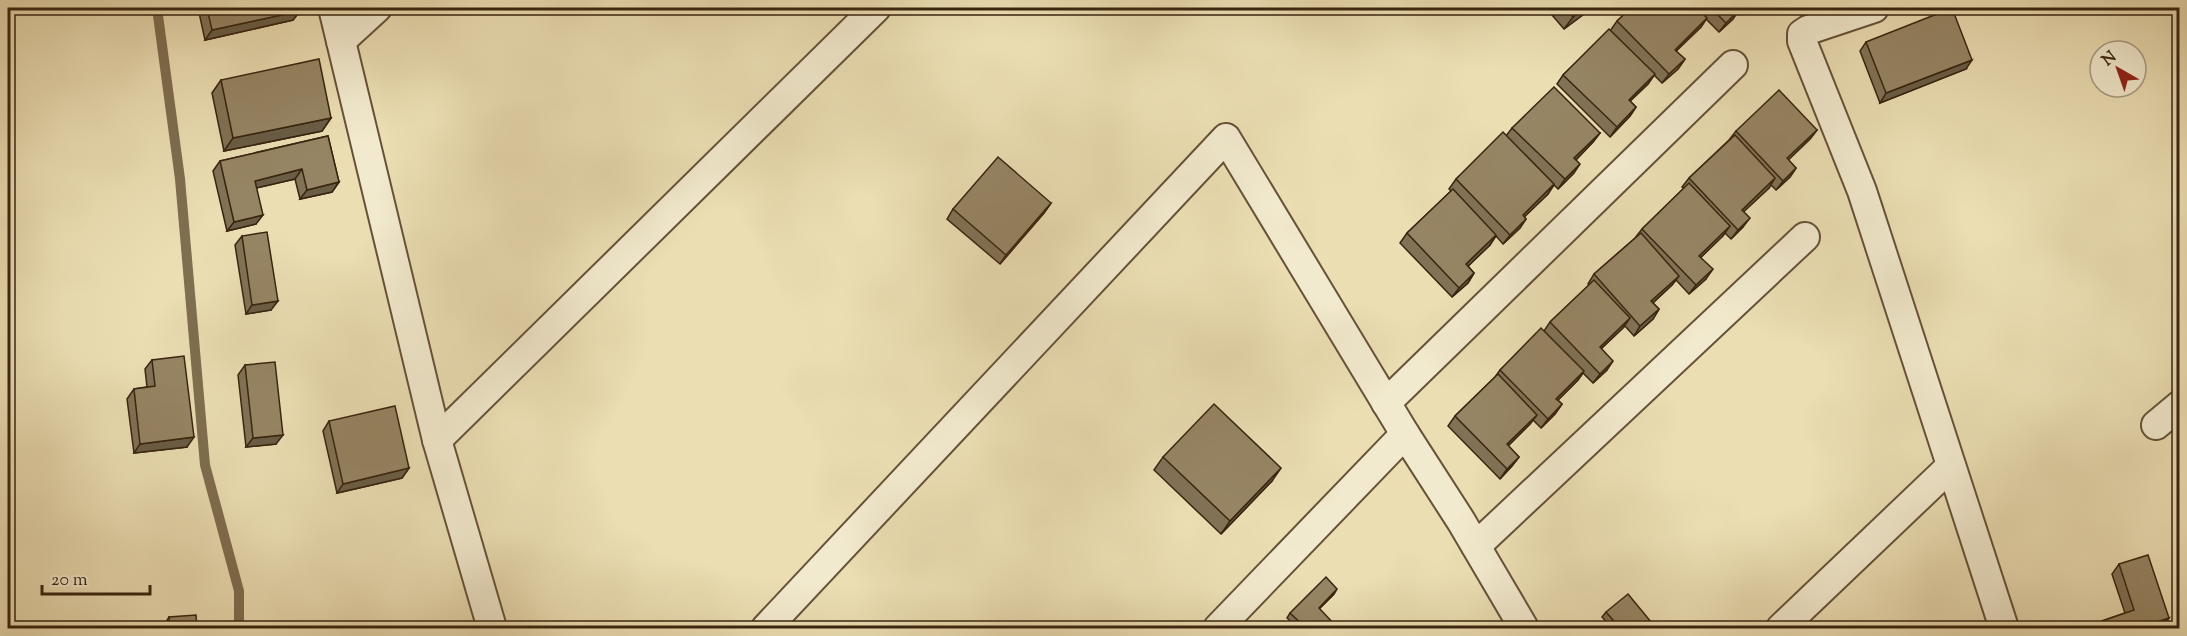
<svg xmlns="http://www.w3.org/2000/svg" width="2187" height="636" viewBox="0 0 2187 636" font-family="'Sorts Mill Goudy',serif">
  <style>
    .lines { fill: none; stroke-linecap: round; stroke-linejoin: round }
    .stream { stroke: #7f6e50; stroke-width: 10 }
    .street-casing { stroke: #665238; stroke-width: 32 }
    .street { stroke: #f2eace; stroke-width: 28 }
    .wall { fill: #817256; stroke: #39240f; stroke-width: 1.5 }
    .shaded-wall { fill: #695d46; stroke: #39240f; stroke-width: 1.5 }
    .building { fill: #968564; stroke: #39240f; stroke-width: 1.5 }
  </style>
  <rect width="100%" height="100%" fill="#ebdeb3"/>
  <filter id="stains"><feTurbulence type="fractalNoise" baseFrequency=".00333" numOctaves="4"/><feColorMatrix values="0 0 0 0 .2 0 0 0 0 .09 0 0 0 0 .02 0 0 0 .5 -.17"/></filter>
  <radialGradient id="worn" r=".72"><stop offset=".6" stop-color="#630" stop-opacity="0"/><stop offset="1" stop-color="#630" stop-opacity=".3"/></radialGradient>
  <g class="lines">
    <polyline class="stream" points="157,8 180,179 205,465 239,591 239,628"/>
    <defs>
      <g id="street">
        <polyline points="333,8 437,440 492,628"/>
        <polyline points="1874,8 1808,30 1802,34 1802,41 1862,191 2004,628"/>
        <polyline points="341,41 377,8"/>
        <polyline points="1386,403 1733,65"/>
        <polyline points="2156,425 2180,405"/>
        <polyline points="437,440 876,8"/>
        <polyline points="1476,546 1805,237"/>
        <polyline points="766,628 1226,138 1405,434 1461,521 1524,628"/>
        <polyline points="1218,628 1405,434"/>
        <polyline points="1781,628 1951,466"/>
      </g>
    </defs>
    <use href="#street" class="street-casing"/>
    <use href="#street" class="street"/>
  </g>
  <g class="wall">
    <polygon points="198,8 299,8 300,11 293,20 205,40"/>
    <polygon points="1546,8 1592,8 1564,29"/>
    <polygon points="1631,8 1738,8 1733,19 1719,32 1706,19 1701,27 1676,51 1685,59 1678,69 1662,83 1654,75 1648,84 1630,101 1636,107 1630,116 1610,137 1557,84 1563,75 1610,31 1617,21"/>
    <polygon points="1866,42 1966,69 1880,103 1860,51"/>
    <polygon points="221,80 331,118 322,131 224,151 212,93"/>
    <polygon points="1512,128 1600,133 1593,142 1576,160 1574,173 1558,189 1554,185 1548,194 1524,217 1526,219 1520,228 1503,244 1496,236 1490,245 1468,266 1474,273 1468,283 1452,297 1400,243 1407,233 1451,191 1449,189 1456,179 1506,136"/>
    <polygon points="1817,130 1810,139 1788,160 1796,168 1790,177 1776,190 1771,185 1769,188 1744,211 1743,227 1731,239 1725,233 1701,257 1706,279 1689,294 1676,280 1672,285 1653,303 1659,309 1653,319 1634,336 1625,326 1601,349 1607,370 1593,383 1583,373 1578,380 1558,400 1562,404 1555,414 1541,428 1533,420 1530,424 1508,446 1519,457 1512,466 1500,479 1448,426 1455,416 1495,377 1500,370 1544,331 1550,322 1589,285 1588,284 1594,274 1635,238 1642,229 1684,188 1682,187 1689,178 1729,140 1736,131"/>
    <polygon points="328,136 339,182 332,192 300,199 295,179 256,188 256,224 227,231 213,171 220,161"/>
    <polygon points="1051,203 1044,213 1000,264 947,219 953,209"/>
    <polygon points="242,236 271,310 246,314 235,245"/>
    <polygon points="152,360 187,447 134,453 127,399 134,389 147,387 145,369"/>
    <polygon points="245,365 276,444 246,447 238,375"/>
    <polygon points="329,421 409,468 402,478 337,493 323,431"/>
    <polygon points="1163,457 1272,481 1221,534 1154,470"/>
    <polygon points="2119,564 2162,628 2096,628 2102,621 2125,613 2112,574"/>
    <polygon points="1334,594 1319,609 1333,628 1297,628 1287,618 1290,613"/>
    <polygon points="1606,612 1651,622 1646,628 1612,628 1602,617"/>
    <polygon points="169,617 197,628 163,628 163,627"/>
  </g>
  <g class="shaded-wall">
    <polygon points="1584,8 1592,8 1564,29 1573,17"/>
    <polygon points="1740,9 1733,19 1719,32 1726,23"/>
    <polygon points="300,11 293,20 205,40 212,30"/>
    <polygon points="1707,18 1701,27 1668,59 1675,50"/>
    <polygon points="1685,59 1678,69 1662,83 1669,74"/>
    <polygon points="1972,60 1966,69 1880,103 1886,93"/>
    <polygon points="1655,74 1648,84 1622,109 1629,100"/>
    <polygon points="1636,107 1630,116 1610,137 1617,127"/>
    <polygon points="331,118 322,131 224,151 233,138"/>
    <polygon points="1817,130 1810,139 1780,168 1787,158"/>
    <polygon points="1600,133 1593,142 1568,168 1574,158"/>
    <polygon points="1580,164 1574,173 1558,189 1565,179"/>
    <polygon points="1796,168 1790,177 1776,190 1783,181"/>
    <polygon points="302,169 295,179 248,190 255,181"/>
    <polygon points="1775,178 1769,188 1736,219 1742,210"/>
    <polygon points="339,182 332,192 300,199 307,190"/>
    <polygon points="1554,184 1548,194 1516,225 1523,215"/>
    <polygon points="1051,203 1044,213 1000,264 1006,255"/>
    <polygon points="263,215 256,224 227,231 234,222"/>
    <polygon points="1750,218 1743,227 1731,239 1738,230"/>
    <polygon points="1526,219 1520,228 1503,244 1510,235"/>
    <polygon points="1730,226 1723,236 1693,265 1699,256"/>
    <polygon points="1496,235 1490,245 1460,274 1466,264"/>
    <polygon points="1713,269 1706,279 1689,294 1696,285"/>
    <polygon points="1474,273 1468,283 1452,297 1459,288"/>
    <polygon points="1679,276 1672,285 1645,310 1651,301"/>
    <polygon points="278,301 271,310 246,314 252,305"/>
    <polygon points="1659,309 1653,319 1634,336 1640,326"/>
    <polygon points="1630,318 1623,328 1593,356 1600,347"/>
    <polygon points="1613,361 1607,370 1593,383 1600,374"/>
    <polygon points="1584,371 1578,380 1550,408 1556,399"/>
    <polygon points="1562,404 1555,414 1541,428 1548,419"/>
    <polygon points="1537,415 1530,424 1500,454 1507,444"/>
    <polygon points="283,435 276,444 246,447 253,438"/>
    <polygon points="194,437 187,447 134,453 140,444"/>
    <polygon points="1519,457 1512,466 1500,479 1507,469"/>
    <polygon points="409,468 402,478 337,493 343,484"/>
    <polygon points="1281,468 1272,481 1221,534 1230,521"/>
    <polygon points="1337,589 1334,594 1315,613 1319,608"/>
    <polygon points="2169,618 2162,628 2138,628"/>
  </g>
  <g class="building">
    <polygon points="207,8 299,8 300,11 212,30"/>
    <polygon points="1566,8 1584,8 1573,17"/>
    <polygon points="1631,8 1697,8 1707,18 1675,50 1685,59 1669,74 1617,21"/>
    <polygon points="1711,8 1738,8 1740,9 1726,23"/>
    <polygon points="1952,8 1972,60 1886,93 1866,42"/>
    <polygon points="1609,29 1655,74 1629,100 1636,107 1617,127 1563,75"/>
    <polygon points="319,59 331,118 233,138 221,80"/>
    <polygon points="1554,87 1600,133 1574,158 1580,164 1565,179 1512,128"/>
    <polygon points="1779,90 1817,130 1787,158 1796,168 1783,181 1736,131"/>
    <polygon points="1503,132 1554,184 1523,215 1526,219 1510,235 1456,179"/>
    <polygon points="1735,135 1775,178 1742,210 1750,218 1738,230 1689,178"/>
    <polygon points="328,136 339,182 307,190 302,169 255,181 263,215 234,222 220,161"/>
    <polygon points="998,157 1051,203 1006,255 953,209"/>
    <polygon points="1689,183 1730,226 1699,256 1713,269 1696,285 1642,229"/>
    <polygon points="1453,189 1496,235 1466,264 1474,273 1459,288 1407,233"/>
    <polygon points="267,232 278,301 252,305 242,236"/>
    <polygon points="1641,233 1679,276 1651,301 1659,309 1640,326 1594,274"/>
    <polygon points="1594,280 1630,318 1600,347 1613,361 1600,374 1550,322"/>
    <polygon points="1541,328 1584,371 1556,399 1562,404 1548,419 1500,370"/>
    <polygon points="184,356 194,437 140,444 134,389 155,386 152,360"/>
    <polygon points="275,362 283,435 253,438 245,365"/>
    <polygon points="1498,374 1537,415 1507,444 1519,457 1507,469 1455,416"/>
    <polygon points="1214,404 1281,468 1230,521 1163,457"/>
    <polygon points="395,406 409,468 343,484 329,421"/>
    <polygon points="2148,555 2169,618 2138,628 2104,628 2102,621 2134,610 2119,564"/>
    <polygon points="1326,577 1337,589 1319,608 1335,625 1332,628 1306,628 1290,613"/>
    <polygon points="1628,594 1651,622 1644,628 1620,628 1606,612"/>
    <polygon points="196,615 197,628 170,628 169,617"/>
  </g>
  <rect width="2187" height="636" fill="none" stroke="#ebdeb3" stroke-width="30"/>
  <rect x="9" y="9" width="2169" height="618" fill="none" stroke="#39240f" stroke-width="3"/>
  <rect x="15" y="15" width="2157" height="606" fill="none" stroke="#39240f" stroke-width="1.5"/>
  <g transform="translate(2118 69) rotate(320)"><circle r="28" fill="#f2eace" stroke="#a89b82" stroke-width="1.5"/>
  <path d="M0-4.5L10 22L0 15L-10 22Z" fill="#8f2418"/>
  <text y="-9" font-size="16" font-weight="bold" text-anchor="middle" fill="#39240f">N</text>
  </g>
  <path d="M42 585v9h108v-9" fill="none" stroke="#39240f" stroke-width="3"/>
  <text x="51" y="585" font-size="18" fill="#39240f" stroke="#f2eace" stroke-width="4.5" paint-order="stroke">20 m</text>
  <rect width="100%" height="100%" filter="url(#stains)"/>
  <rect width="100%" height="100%" fill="url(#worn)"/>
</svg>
